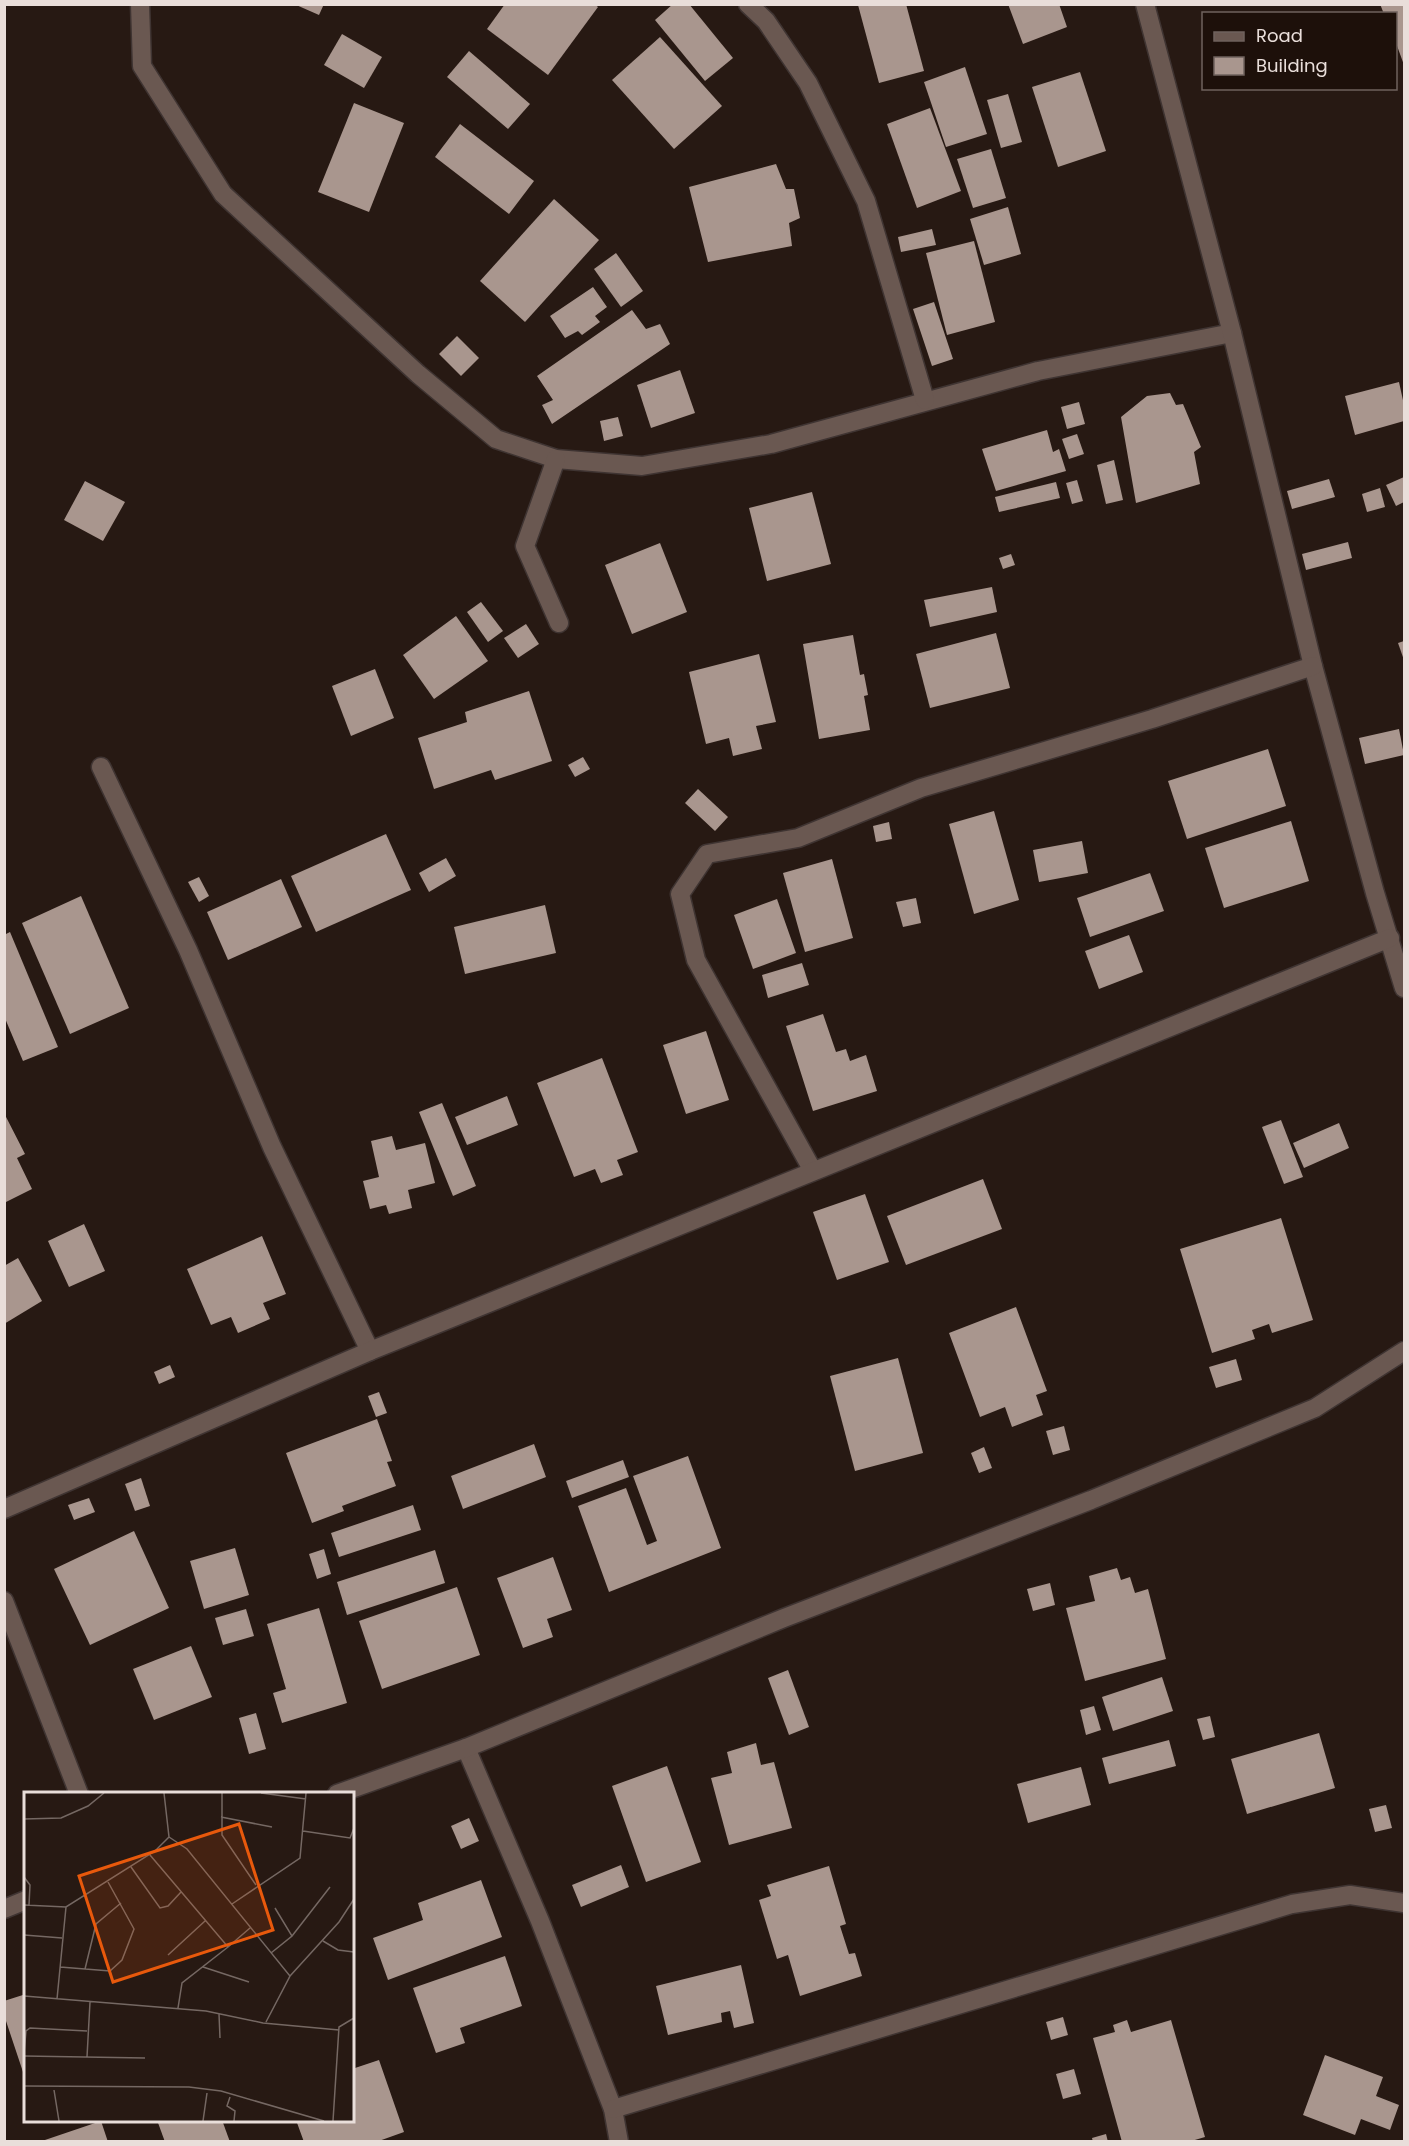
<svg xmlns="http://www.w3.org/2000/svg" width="1409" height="2146" viewBox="0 0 1409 2146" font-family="Poppins,sans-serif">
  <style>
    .building { fill: #a9968e }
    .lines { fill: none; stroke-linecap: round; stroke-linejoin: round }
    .minor-casing { stroke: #3f3432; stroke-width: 21 }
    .minor { stroke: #6a5851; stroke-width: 18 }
    .inset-road { fill: none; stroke: #756863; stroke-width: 1.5 }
    .view { fill: #e8590c; fill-opacity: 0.15; stroke: #e8590c; stroke-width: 3 }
    .inset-edge { fill: none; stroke: #e9deda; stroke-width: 3 }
  </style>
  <rect width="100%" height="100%" fill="#271913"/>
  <g class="building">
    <polygon points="294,4 324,4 319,15"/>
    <polygon points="505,4 594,4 598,7 548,75 487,29"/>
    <polygon points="673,4 689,4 733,58 705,81 655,20"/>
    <polygon points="906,4 924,71 879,83 858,5"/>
    <polygon points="1008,4 1059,4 1067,27 1023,44"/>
    <polygon points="1380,4 1404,4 1404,65 1396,43 1396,14 1384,14"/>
    <polygon points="342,34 382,57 364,88 324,65"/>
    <polygon points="660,37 722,106 674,149 612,80"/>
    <polygon points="469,51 530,104 508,129 447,77"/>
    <polygon points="965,67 987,134 946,147 924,82"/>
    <polygon points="1080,72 1106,151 1058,167 1032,87"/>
    <polygon points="1008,94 1022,142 1001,148 987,100"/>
    <polygon points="354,103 404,123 369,212 318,192"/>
    <polygon points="930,108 961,191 917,208 887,124"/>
    <polygon points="460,124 534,181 509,214 435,157"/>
    <polygon points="991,149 1006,198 973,208 957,159"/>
    <polygon points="776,164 786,189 794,189 800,218 789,223 792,246 708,262 689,187"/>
    <polygon points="554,199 599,240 525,322 480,281"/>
    <polygon points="1008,207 1021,254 984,265 970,219"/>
    <polygon points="932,229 936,245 901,252 898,237"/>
    <polygon points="974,241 995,322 947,335 926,253"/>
    <polygon points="616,253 643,291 621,307 594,269"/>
    <polygon points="593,287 607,307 595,316 600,322 582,335 578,331 565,338 550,316"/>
    <polygon points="934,302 953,359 932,366 913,309"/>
    <polygon points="632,310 646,329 660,324 670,344 552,424 542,405 553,400 537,376"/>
    <polygon points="457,336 479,358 461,376 439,354"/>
    <polygon points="680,370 695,413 651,428 637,385"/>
    <polygon points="1399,382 1404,405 1404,421 1355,435 1345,396"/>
    <polygon points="1170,393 1176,405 1183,404 1201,447 1194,452 1200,484 1136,503 1121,417 1147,396"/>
    <polygon points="1079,402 1085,424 1067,429 1061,407"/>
    <polygon points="618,417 623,436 604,441 600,421"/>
    <polygon points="1047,430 1053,452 1059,449 1066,471 996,491 982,449"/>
    <polygon points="1077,434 1084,454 1069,459 1062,439"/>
    <polygon points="1114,460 1123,500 1106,504 1097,465"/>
    <polygon points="1404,477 1404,502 1396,506 1386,485"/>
    <polygon points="1329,479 1335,497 1292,509 1287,491"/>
    <polygon points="1077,480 1083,501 1072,504 1066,483"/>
    <polygon points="85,481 125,502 103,541 64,520"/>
    <polygon points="1056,482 1060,498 999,512 995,497"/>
    <polygon points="1380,488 1385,507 1367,512 1362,494"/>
    <polygon points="812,492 831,564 767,581 749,508"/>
    <polygon points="1348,542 1352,558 1306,570 1302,554"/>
    <polygon points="660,543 687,612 632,634 605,565"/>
    <polygon points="1011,554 1015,565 1003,569 999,558"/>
    <polygon points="992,587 997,612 930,627 924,600"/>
    <polygon points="481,602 503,631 488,642 467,612"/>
    <polygon points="456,616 488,661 434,699 403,655"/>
    <polygon points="526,624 539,644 518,658 504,638"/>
    <polygon points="996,633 1010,688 930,708 916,654"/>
    <polygon points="853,635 860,675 864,674 868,695 864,696 870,730 819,739 803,644"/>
    <polygon points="1404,641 1404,660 1398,643"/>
    <polygon points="759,654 776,722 756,726 762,749 733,756 729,738 706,744 689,672"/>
    <polygon points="375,669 394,718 351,736 332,686"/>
    <polygon points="529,691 552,761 495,780 491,770 434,789 418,738 467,722 465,712"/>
    <polygon points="1399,729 1404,755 1365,764 1359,738"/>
    <polygon points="1268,749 1286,806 1187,839 1168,781"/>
    <polygon points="583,757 590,769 575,777 568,765"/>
    <polygon points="698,789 728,817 715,831 685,803"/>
    <polygon points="994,811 1019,900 974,914 949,824"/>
    <polygon points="1291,821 1309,881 1224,908 1205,848"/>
    <polygon points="889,822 892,839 876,842 873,826"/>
    <polygon points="386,834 411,890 316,932 291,876"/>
    <polygon points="1082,841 1088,873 1039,882 1033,850"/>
    <polygon points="446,858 456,876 429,892 419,873"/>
    <polygon points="832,859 853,938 805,952 783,873"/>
    <polygon points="1150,873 1164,911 1090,937 1077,898"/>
    <polygon points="199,877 209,896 199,902 188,882"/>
    <polygon points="281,879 302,927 228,960 207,912"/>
    <polygon points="81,896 129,1008 70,1034 22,923"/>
    <polygon points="916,898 921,923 903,927 896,902"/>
    <polygon points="777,899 796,953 753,969 734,915"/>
    <polygon points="545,905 556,953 465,974 454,927"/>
    <polygon points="10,932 58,1047 23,1061 4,1016 4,935"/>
    <polygon points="1129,935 1143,972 1099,989 1085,951"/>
    <polygon points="802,963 809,985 768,998 762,975"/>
    <polygon points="823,1014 836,1052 846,1049 850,1061 866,1055 877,1091 813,1111 786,1026"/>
    <polygon points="706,1031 729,1100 686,1114 663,1045"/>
    <polygon points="602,1058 638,1152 617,1160 623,1175 601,1183 595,1169 574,1177 537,1083"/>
    <polygon points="507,1096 518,1125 467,1145 455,1117"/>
    <polygon points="442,1103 476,1186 453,1196 419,1112"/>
    <polygon points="4,1113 25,1154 17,1158 32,1189 4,1203"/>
    <polygon points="1281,1120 1303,1177 1284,1184 1262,1127"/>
    <polygon points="1339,1123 1349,1148 1304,1168 1293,1143"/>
    <polygon points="392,1136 396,1150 425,1143 435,1183 408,1190 412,1208 389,1214 386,1205 370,1209 363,1181 379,1177 371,1141"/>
    <polygon points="983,1179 1002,1229 906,1265 887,1216"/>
    <polygon points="865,1194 889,1262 837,1280 813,1212"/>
    <polygon points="1281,1218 1313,1320 1272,1333 1269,1324 1252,1330 1255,1339 1212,1353 1180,1249"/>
    <polygon points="84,1224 105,1271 69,1287 48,1241"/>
    <polygon points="262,1236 286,1294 263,1303 270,1319 238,1333 231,1317 211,1325 187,1269"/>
    <polygon points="18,1258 42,1301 4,1324 4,1266"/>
    <polygon points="1016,1307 1047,1391 1036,1395 1043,1415 1012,1427 1005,1407 980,1417 949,1333"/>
    <polygon points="898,1358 923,1453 855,1471 830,1376"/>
    <polygon points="1236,1359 1242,1380 1216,1388 1209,1367"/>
    <polygon points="170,1365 175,1377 159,1384 154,1372"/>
    <polygon points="379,1392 387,1413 376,1417 368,1396"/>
    <polygon points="377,1419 392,1461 387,1462 396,1486 342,1506 344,1511 312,1523 286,1453"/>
    <polygon points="1064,1426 1070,1450 1053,1455 1046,1431"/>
    <polygon points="534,1444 546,1477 463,1509 451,1476"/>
    <polygon points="984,1447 992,1468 979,1473 971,1453"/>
    <polygon points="688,1456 721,1548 609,1592 578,1506 626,1488 647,1545 657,1541 633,1476"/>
    <polygon points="623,1460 629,1477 572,1498 566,1481"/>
    <polygon points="141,1478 150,1506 135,1511 125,1484"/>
    <polygon points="89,1498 95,1512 74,1520 68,1505"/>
    <polygon points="413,1505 421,1530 339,1557 331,1533"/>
    <polygon points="134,1531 169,1608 90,1645 54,1569"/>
    <polygon points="235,1548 249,1595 204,1609 190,1561"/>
    <polygon points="324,1549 331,1574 317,1579 309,1554"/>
    <polygon points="435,1550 445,1583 347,1615 337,1582"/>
    <polygon points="553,1557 572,1610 547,1619 553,1637 523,1648 497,1578"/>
    <polygon points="1117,1568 1121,1580 1130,1577 1135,1593 1148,1589 1166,1659 1085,1681 1066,1608 1095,1601 1089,1576"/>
    <polygon points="1050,1583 1055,1605 1033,1611 1027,1589"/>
    <polygon points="457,1587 480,1655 382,1689 359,1621"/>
    <polygon points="319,1608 347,1703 282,1723 273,1693 286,1689 267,1624"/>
    <polygon points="246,1609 254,1636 223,1645 215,1618"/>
    <polygon points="191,1646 212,1697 154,1720 133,1669"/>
    <polygon points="788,1670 809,1727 789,1735 768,1678"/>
    <polygon points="1162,1677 1173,1711 1113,1731 1102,1697"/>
    <polygon points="1094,1706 1101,1730 1086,1735 1080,1710"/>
    <polygon points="256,1713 266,1749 249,1754 239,1718"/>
    <polygon points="1210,1716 1215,1737 1203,1740 1197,1719"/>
    <polygon points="1319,1733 1335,1788 1247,1814 1231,1759"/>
    <polygon points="1169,1740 1176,1766 1109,1784 1102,1758"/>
    <polygon points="756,1743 761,1765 774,1762 792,1828 729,1845 711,1778 732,1773 727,1752"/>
    <polygon points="667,1766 701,1862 646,1882 612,1786"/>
    <polygon points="1081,1767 1091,1805 1028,1823 1017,1784"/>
    <polygon points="1386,1805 1392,1828 1375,1832 1369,1809"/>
    <polygon points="469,1818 479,1841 461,1849 451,1826"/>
    <polygon points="621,1865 629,1887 581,1907 572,1885"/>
    <polygon points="829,1866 846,1924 840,1926 849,1954 855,1953 862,1976 800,1996 788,1955 777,1959 759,1900 771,1896 767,1885"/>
    <polygon points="481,1880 502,1937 388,1980 373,1938 423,1920 418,1903"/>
    <polygon points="505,1956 522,2006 460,2028 465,2043 436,2053 413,1988"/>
    <polygon points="741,1965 754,2023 734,2028 730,2011 721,2013 722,2022 668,2035 656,1986"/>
    <polygon points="26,1994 26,2078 25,2078 4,2015 4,2001"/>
    <polygon points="1063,2017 1068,2035 1051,2040 1046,2022"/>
    <polygon points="1127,2020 1131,2032 1171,2020 1205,2137 1188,2142 1122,2142 1093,2038 1115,2032 1113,2025"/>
    <polygon points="1325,2055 1383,2077 1376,2096 1399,2105 1390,2130 1361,2119 1355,2135 1303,2115"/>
    <polygon points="379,2060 404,2132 376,2142 304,2142 296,2120 352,2120 352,2069"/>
    <polygon points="1074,2069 1081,2094 1063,2099 1056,2074"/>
    <polygon points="157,2120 222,2120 230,2142 165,2142"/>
    <polygon points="101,2121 108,2142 42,2142 42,2141"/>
    <polygon points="1106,2134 1108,2142 1093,2142 1092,2138"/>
  </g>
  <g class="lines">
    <defs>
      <g id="minor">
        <polyline points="140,4 142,66 223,194 418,374 496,439 556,459 642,466 771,444 1038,371 1232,333"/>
        <polyline points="748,4 766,21 808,83 866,201 925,400"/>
        <polyline points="1145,4 1232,333 1313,666 1375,893 1404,988"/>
        <polyline points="556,459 525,546 559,623"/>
        <polyline points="101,767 188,950 272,1147 370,1351"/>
        <polyline points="813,1171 696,960 680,894 707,854 798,838 921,788 1152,719 1313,666"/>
        <polyline points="4,1509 370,1351 1390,938"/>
        <polyline points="4,1601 79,1794"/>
        <polyline points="466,1748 540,1921 613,2109 619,2142"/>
        <polyline points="337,1794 466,1748 784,1618 1091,1500 1315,1408 1404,1351"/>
        <polyline points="4,1909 26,1900"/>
        <polyline points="613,2109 1292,1904 1350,1895 1404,1903"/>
      </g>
    </defs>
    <use href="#minor" class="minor-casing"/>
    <use href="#minor" class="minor"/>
  </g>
  <g transform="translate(24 1792)">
    <rect width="330" height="330" fill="#271913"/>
    <path class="inset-road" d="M198 1V43L232 93M237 1 282 7M197 25 248 35M0 27 37 26 64 14 80 1M279 39 326 46 330 36M145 45 163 57 266 184 242 230M126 63 204 155 226 136M107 75 136 116 144 114 157 100M0 85 6 93 5 113M208 112 276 66 282 1M0 113 42 115 131 59 145 45 140 1M0 143 38 146M268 144 306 95M299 149 314 158 330 160M247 161 268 144 251 116M144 163 181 129M36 175 86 179 98 168 110 137 84 90M179 175 225 190M61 177 72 132 97 111M266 184 315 130 330 107M0 204 182 219 239 231 315 238M33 207 42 115M154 216 158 191 204 155M195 222 196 246M0 261 2 239 6 236 63 239M0 264 121 266M63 265 66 210M0 294 165 295 197 299 300 329M30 298 35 329M206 305 203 314 211 319 210 329M179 329 183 301M309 329 315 235 330 226"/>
    <path class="view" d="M215 32 249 138 89 190 55 84Z"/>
    <rect width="330" height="330" class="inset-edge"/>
  </g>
  <rect width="1409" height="2146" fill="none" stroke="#e9deda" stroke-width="12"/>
  <rect x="1202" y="12" width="195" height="78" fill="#1d100a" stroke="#6f625d" stroke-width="1.5"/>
  <rect x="1214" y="32" width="30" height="9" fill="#6a5851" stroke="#6f625d" stroke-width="1.5"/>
  <text x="1256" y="42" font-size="18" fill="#e9deda">Road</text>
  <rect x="1214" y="57" width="30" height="18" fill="#a9968e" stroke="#6f625d" stroke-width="1.5"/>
  <text x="1256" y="72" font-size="18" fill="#e9deda">Building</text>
</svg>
